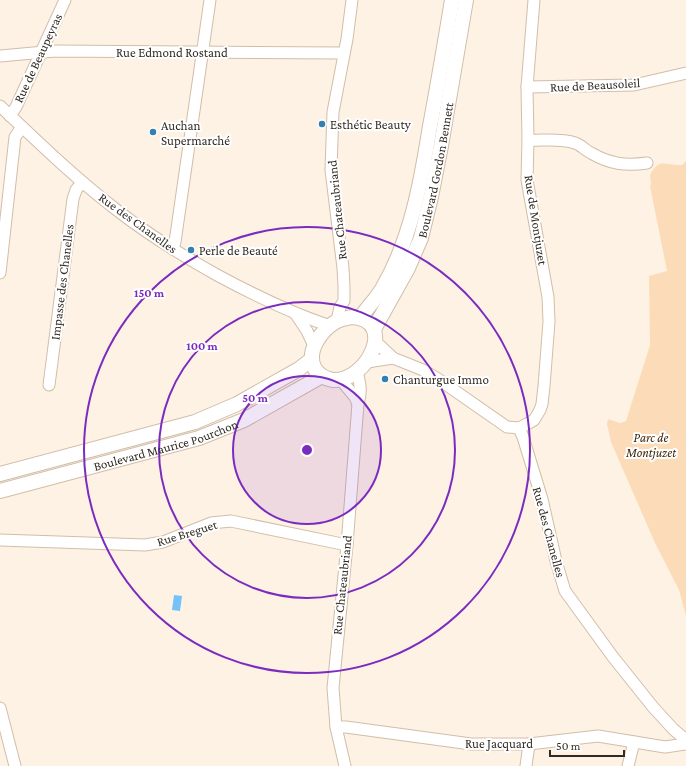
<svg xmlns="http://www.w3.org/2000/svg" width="686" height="766" viewBox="0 0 686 766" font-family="'Crimson Pro',serif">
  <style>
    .green { fill: #fcdcb8 }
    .water { fill: #74c2f7 }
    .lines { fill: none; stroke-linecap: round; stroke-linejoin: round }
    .minor-casing { stroke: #d1bea9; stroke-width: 13 }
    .major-casing { stroke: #d1bea9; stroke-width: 16 }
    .minor { stroke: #fff; stroke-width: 11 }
    .major { stroke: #fff; stroke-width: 14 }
    .ring { fill: none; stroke: #7b2cbf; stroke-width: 2 }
    .poi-dot { fill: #3281b2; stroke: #fff; stroke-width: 1.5 }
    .labels { text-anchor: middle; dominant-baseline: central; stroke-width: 4; stroke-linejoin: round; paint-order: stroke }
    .street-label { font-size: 13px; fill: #332b23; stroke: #fff }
    .poi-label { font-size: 13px; fill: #332b23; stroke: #fff; text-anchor: start }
    .park-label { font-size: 13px; font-style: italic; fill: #3f280a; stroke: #fff }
    .centre { fill: #7b2cbf; stroke: #fff; stroke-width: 2 }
    .ring-label { font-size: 12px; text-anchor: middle; font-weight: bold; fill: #7b2cbf; stroke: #fff; stroke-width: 4; stroke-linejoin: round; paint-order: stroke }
  </style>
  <rect width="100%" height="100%" fill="#fef2e5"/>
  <path class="green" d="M686 161V616L679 590 655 543 611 442 607 424 608 419 620 423 626 421 650 345 649 276 667 271 650 186 651 184 650 175C659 157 666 166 682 165Z"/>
  <polygon class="water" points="174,595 182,596 180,611 172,610"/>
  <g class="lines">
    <defs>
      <g id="minor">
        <polyline points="0,56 55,51 344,53"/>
        <polyline points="527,87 634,85 686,73"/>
        <path d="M0 106C38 142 76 179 118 211 149 235 183 256 217 275 254 295 291 313 330 326"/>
        <polyline points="10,116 16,107 65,0"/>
        <path d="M528 140C543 141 560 138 575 143 581 145 585 150 591 153 610 164 625 166 647 163"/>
        <polyline points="173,249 175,242 210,0"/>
        <polyline points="0,273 15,137 22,127"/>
        <polyline points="295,313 307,331 314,346"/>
        <polyline points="337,321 340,307 344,301 344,287 343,268 331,170 333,112 347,39 352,0"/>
        <polyline points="375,341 393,358 423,370 438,379 507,427 519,428 527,424 534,420 540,410 542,404 544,386 549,322 548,297 527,180 528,140 527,87 534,0"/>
        <polyline points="367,362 393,358"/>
        <polyline points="341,380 355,397 358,404"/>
        <polyline points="49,385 73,199 76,190 82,182"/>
        <polyline points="519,428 523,437 542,499 556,561 565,591 613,657 653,707 673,729 686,740"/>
        <polyline points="0,540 145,545 163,542 211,523 231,521 347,545"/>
        <polyline points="0,708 15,766"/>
        <polyline points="336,727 346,727 471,744 529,744 598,736 665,747 686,744"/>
        <path d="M345 766 336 727 333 688 347 545 358 404C362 392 360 383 357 371"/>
        <polyline points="526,766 529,744"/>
        <polyline points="628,766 634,742"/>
      </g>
      <g id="major">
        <path d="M352 317C398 320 367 382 333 380 326 379 319 375 315 369 305 352 321 330 337 321 342 319 347 318 352 317Z"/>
        <path d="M360 318C367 308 376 299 382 289 411 240 421 182 430 126 438 84 445 42 452 0"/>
        <path id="s1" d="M374 329 408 268 421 238 431 197 441 146 466 0"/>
        <polyline points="0,474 195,422 237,404 299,369 312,359"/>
        <path id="s2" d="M0 491 199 438 244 420 322 376"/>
      </g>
    </defs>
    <use href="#minor" class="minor-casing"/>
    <use href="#major" class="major-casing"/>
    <use href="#minor" class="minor"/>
    <use href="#major" class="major"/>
  </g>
  <circle cx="307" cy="450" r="74" fill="#7b2cbf" fill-opacity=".12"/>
  <g class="ring">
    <circle cx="307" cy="450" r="74"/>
    <circle cx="307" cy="450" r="148"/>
    <circle cx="307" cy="450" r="223"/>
  </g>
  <g class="poi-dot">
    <circle cx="322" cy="124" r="4"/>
    <circle cx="153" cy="132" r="4"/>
    <circle cx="191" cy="250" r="4"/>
    <circle cx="385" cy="379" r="4"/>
  </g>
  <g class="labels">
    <g class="street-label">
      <text x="172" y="52">Rue Edmond Rostand</text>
      <text transform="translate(38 58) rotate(-65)">Rue de Beaupeyras</text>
      <text transform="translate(595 85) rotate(-3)">Rue de Beausoleil</text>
      <text stroke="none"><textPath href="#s1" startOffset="172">Boulevard Gordon Bennett</textPath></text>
      <text transform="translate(337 210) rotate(-96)">Rue Chateaubriand</text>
      <text transform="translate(536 220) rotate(81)">Rue de Montjuzet</text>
      <text transform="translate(138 223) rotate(36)">Rue des Chanelles</text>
      <text transform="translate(62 282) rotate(-83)">Impasse des Chanelles</text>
      <text stroke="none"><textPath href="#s2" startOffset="172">Boulevard Maurice Pourchon</textPath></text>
      <text transform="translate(549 532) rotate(75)">Rue des Chanelles</text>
      <text transform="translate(187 533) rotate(-17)">Rue Breguet</text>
      <text transform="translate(342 585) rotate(-84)">Rue Chateaubriand</text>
      <text x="499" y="743">Rue Jacquard</text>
    </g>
    <g class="poi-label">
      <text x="330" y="124">Esthétic Beauty</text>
      <text x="161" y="125">Auchan<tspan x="161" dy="15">Supermarché</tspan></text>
      <text x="199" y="250">Perle de Beauté</text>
      <text x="393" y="379">Chanturgue Immo</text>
    </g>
    <g class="park-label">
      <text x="651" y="437">Parc de<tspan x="651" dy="15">Montjuzet</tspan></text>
    </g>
  </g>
  <circle cx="307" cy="450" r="6" class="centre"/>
  <g class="ring-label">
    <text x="149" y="297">150 m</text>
    <text x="202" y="350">100 m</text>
    <text x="255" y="402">50 m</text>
  </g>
  <path d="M550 750v6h74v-6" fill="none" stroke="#332b23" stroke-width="2"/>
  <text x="556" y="750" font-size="12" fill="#332b23" stroke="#ffffff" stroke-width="3" paint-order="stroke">50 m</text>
</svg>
